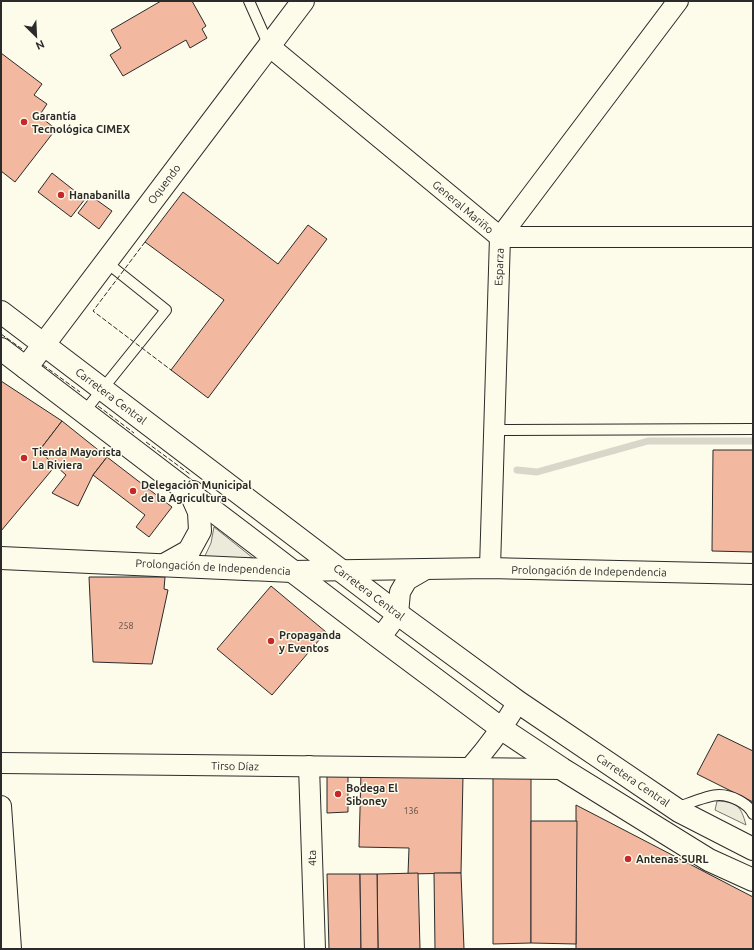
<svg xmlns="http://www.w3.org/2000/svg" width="754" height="950" viewBox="0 0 754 950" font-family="Ubuntu,sans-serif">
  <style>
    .green { fill: #ecebdb; stroke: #74746e }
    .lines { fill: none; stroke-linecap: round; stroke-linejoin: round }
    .stream { stroke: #d8d7c9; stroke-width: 7 }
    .building { fill: #f2b8a0; stroke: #2b2b2b }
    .lane-casing { stroke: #2b2b2b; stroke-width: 12 }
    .street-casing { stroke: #2b2b2b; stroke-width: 22 }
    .secondary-casing { stroke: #2b2b2b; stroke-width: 24 }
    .primary-casing { stroke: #2b2b2b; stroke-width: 24 }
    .lane { stroke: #fdfbea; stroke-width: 10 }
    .street { stroke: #fdfbea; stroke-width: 20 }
    .secondary { stroke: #fdfbea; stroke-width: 22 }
    .primary { stroke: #fdfbea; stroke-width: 22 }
    .fence { stroke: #2b2b2b; stroke-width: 1; stroke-dasharray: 5 2; stroke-linecap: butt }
    .poi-dot { fill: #c62828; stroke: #fdfbea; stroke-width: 1.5 }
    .labels { text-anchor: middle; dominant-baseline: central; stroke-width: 3; stroke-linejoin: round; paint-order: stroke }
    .number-label { font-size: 9px; fill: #5d4e48 }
    .poi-label { font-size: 11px; font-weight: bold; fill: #2b2b2b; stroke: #fdfbea; text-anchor: start }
    .street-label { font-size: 11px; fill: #2b2b2b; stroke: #fdfbea }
  </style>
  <rect width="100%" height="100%" fill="#fdfbea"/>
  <g class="green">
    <polygon points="214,527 253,558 204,558 211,543"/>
    <path d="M717 801C737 802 741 806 746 825L715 810Z"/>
  </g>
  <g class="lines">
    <polyline class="stream" points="517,470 537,472 648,441 753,441"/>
  </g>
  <g class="building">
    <polygon points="161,1 192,1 206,26 202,29 207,38 190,48 186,40 123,76 110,55 121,48 111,30"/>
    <polygon points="1,53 42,84 34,95 47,104 39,116 56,129 15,182 1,171"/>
    <polygon points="52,173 85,199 71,217 38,192"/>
    <polygon points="183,192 278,264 308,225 327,239 208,398 171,370 224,300 145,242"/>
    <polygon points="91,196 112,211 99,229 78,213"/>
    <polygon points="1,381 62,421 39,451 56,465 1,531"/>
    <polygon points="62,421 107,457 93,475 78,506 52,493 66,475 39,451"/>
    <polygon points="713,450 753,450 753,552 712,551"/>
    <polygon points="107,457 172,507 149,537 136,527 145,515 93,475"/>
    <polygon points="89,577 165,577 164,589 168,590 152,664 93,662"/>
    <polygon points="271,586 326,632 272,695 217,649"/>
    <polygon points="718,734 753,751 753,802 697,774"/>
    <polygon points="361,772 463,776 461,873 408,874 409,848 359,847"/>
    <polygon points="348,775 348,812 327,813 327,776"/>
    <polygon points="493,776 531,778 531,943 493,944"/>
    <polygon points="576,805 753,897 753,949 576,949"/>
    <polygon points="531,821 577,821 576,944 531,943"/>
    <polygon points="418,873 420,949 378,949 377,874"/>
    <polygon points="434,873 461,873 464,949 435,949"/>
    <polygon points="327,874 360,874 361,949 329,949"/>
    <polygon points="360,874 377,874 378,949 361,949"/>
  </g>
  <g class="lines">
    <defs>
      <g id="lane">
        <polyline points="249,1 269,46"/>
        <polyline points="84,412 166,310 106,262"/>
        <polyline points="494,430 753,429"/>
        <path d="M676 808C688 804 707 795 719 795 731 795 748 803 753 814"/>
      </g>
      <g id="street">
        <polyline points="269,46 500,237 753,237"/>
        <polyline points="490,568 500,237 678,1"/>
        <polyline points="292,571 490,568 753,574"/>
        <polyline points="380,638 398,614 400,592 407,580 426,569"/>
        <polyline points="1,763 562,769"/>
        <polyline points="309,766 315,949"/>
        <path d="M470 768C488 747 504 726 518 702"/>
        <polyline points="1,806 11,949"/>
      </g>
      <g id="secondary">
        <polyline points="26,368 303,1"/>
        <polyline points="1,558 292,571"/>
      </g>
      <g id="primary">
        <polyline points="1,312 398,614 518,702 679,811 753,849"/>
        <polyline points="1,349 380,638 502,729 562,769 709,860 753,880"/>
        <polyline points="164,565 189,551 200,531 199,512 191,494 193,492"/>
      </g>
    </defs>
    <use href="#lane" class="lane-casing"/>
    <use href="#street" class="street-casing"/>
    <use href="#secondary" class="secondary-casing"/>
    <use href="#primary" class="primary-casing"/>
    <use href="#lane" class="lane"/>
    <use href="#street" class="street"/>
    <use href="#secondary" class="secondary"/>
    <use href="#primary" class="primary"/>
    <g class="fence">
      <polyline points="145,242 93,311 171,370"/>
      <polyline points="1,334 22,349"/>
      <polyline points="43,365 80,392"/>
      <polyline points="98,406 134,433"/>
      <polyline points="146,442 191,475"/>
    </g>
  </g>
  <g class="poi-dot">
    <circle cx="24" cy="122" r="4"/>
    <circle cx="61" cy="195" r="4"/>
    <circle cx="24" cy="458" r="4"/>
    <circle cx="133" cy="491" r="4"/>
    <circle cx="271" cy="641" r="4"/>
    <circle cx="338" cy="794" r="4"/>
    <circle cx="628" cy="859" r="4"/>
  </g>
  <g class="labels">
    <g class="number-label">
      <text x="126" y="626">258</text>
      <text x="411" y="811">136</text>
    </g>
    <g class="poi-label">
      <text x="32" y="116">Garantía<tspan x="32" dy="13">Tecnológica CIMEX</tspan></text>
      <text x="69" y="195">Hanabanilla</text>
      <text x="32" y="452">Tienda Mayorista<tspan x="32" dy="13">La Riviera</tspan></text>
      <text x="141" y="485">Delegación Municipal<tspan x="141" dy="13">de la Agricultura</tspan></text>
      <text x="279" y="635">Propaganda<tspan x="279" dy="13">y Eventos</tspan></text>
      <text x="346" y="788">Bodega El<tspan x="346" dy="13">Siboney</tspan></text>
      <text x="636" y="859">Antenas SURL</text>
    </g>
    <g class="street-label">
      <text transform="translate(164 184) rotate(-53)">Oquendo</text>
      <text transform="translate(463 207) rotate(40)">General Mariño</text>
      <text transform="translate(499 267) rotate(-88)">Esparza</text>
      <text transform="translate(111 396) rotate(37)">Carretera Central</text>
      <text transform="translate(213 567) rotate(3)">Prolongación de Independencia</text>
      <text transform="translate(589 571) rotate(1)">Prolongación de Independencia</text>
      <text transform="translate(369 592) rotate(37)">Carretera Central</text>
      <text transform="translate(235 766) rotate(1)">Tirso Díaz</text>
      <text transform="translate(633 780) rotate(34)">Carretera Central</text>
      <text transform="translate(312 858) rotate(-92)">4ta</text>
    </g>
  </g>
  <rect width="754" height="950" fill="none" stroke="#2b2b2b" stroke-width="4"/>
  <g transform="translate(36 36) rotate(156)" stroke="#fdfbea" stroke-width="3" paint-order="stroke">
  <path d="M0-3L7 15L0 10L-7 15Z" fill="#2b2b2b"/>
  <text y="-6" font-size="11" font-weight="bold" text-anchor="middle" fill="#2b2b2b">N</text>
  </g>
</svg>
